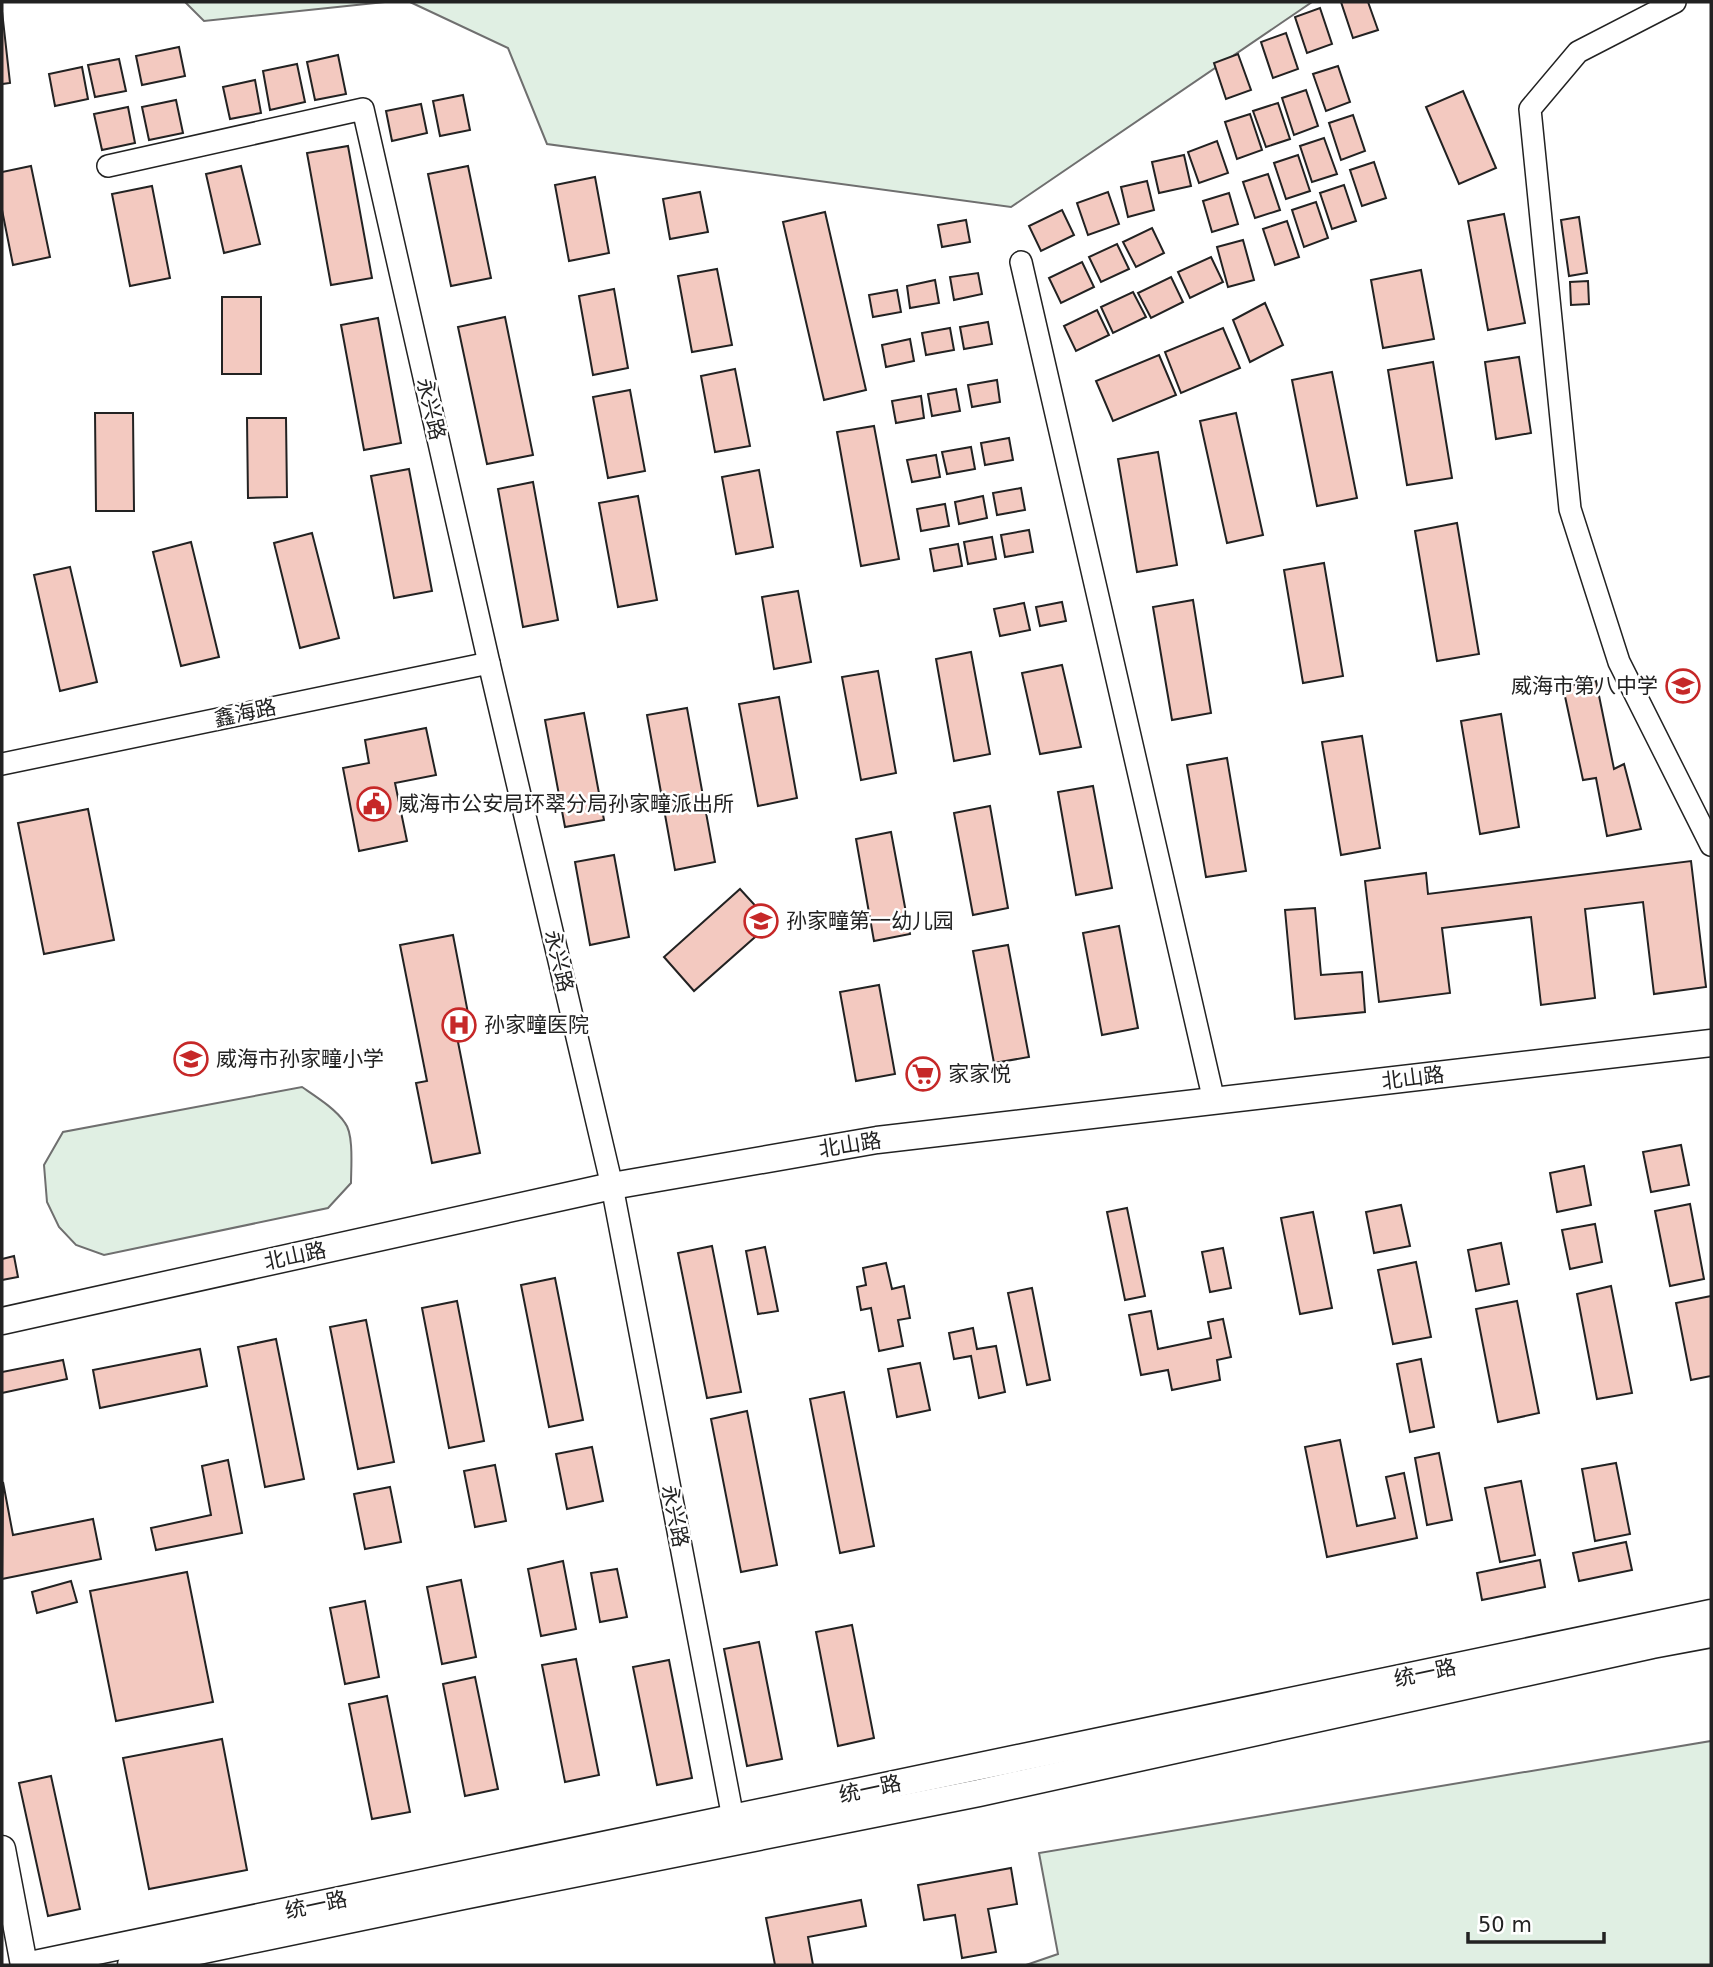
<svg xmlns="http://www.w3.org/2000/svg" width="1713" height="1967" viewBox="0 0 1713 1967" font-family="'DejaVu Sans','Noto Sans SC',sans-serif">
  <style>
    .green { fill: #e0efe3; stroke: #6f6f6f; stroke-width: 2 }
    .building { fill: #f3c9c0; stroke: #222; stroke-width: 2 }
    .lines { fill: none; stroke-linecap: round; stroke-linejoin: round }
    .minor-casing { stroke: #222; stroke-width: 24 }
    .major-casing { stroke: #222; stroke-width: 29 }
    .minor { stroke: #fff; stroke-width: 21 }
    .major { stroke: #fff; stroke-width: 26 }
    .labels { text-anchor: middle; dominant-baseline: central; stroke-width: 5; stroke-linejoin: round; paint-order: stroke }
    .street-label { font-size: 21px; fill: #222; stroke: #fff }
    .poi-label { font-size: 21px; fill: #222; stroke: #fff; text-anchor: start }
  </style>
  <rect width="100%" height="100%" fill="#fff"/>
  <g class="green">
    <polygon points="185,2 385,2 204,21"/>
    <polygon points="410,2 1312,2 1011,207 547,144 508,48"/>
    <path d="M302 1087C315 1096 336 1109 345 1123 354 1134 351 1169 351 1183L328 1208 104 1255 76 1245 59 1227 47 1202 44 1165 63 1132Z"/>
    <polygon points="1711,1741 1711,1965 1026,1965 1058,1954 1039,1853"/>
  </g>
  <g class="building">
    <polygon points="1341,2 1368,2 1378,30 1353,38"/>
    <polygon points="1320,8 1332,44 1307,53 1295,17"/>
    <polygon points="2,11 10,83 2,84"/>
    <polygon points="1286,33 1298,69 1273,78 1261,42"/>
    <polygon points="179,47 185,76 142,85 136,56"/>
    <polygon points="1238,54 1251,90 1226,99 1214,63"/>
    <polygon points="338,55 346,94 315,100 307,62"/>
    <polygon points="119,59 126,91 95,97 88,65"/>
    <polygon points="297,64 305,102 270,110 263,71"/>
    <polygon points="1338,66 1350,102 1326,111 1313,74"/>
    <polygon points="82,67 88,99 55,106 49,74"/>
    <polygon points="255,80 261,113 230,119 223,87"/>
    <polygon points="1306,90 1318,126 1294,135 1282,98"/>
    <polygon points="1463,91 1496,168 1459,184 1426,107"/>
    <polygon points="463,95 470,130 440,136 433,101"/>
    <polygon points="176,100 183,133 149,140 142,107"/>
    <polygon points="1278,103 1290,139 1266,147 1253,111"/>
    <polygon points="421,104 427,133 392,141 386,111"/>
    <polygon points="128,107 135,143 102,150 94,114"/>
    <polygon points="1250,114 1262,150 1237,159 1225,122"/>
    <polygon points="1353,115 1365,151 1341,160 1329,123"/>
    <polygon points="1324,138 1337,174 1312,182 1300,146"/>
    <polygon points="1217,141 1228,173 1199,183 1188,152"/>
    <polygon points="348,146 372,278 331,285 307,153"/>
    <polygon points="1184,155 1191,186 1159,193 1152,162"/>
    <polygon points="1298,155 1310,191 1286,199 1274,163"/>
    <polygon points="1374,162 1386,198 1362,206 1350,170"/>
    <polygon points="31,166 50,257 13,265 2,210 2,172"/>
    <polygon points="241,166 260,244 224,253 206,174"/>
    <polygon points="468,166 491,278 451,286 428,174"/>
    <polygon points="1268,174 1280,210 1255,218 1243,182"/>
    <polygon points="595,177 609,253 569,261 555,185"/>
    <polygon points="1147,181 1154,210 1128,217 1121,187"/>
    <polygon points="1344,185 1356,221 1332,229 1320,193"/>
    <polygon points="152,186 170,278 130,286 112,194"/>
    <polygon points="700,192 708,232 670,239 663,199"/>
    <polygon points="1108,192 1119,224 1088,235 1077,203"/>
    <polygon points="1229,193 1238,224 1212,232 1203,201"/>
    <polygon points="1316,202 1328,238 1304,247 1292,210"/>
    <polygon points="1062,210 1074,235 1041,251 1029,226"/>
    <polygon points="825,212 866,390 824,400 783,222"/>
    <polygon points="1504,214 1525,323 1488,330 1468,221"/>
    <polygon points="1579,217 1587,273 1569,276 1561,220"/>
    <polygon points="966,220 970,242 942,247 938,225"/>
    <polygon points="1287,221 1299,257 1275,265 1263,229"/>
    <polygon points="1152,228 1164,253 1136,267 1123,242"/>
    <polygon points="1243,240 1254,280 1228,287 1217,247"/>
    <polygon points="1117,244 1129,269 1101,282 1089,257"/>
    <polygon points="1211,257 1223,282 1190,298 1178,272"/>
    <polygon points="1082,262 1094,287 1061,303 1049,278"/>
    <polygon points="717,269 732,345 692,352 678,276"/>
    <polygon points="1421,270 1434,339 1383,348 1371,280"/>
    <polygon points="978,273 982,294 954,300 950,277"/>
    <polygon points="1171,277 1183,302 1151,318 1138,293"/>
    <polygon points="935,280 939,303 910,308 907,286"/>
    <polygon points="1588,281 1589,304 1571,305 1570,282"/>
    <polygon points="614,289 628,368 593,375 579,296"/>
    <polygon points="897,290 901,312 873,317 869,295"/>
    <polygon points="1133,292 1146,317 1113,333 1101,307"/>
    <rect x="222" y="297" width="39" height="77"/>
    <polygon points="1265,303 1283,345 1250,362 1233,320"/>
    <polygon points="1097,310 1109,335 1076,351 1064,326"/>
    <polygon points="505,317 533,455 487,464 458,327"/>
    <polygon points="378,318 401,443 364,450 341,325"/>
    <polygon points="988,322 992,344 964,349 960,327"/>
    <polygon points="950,328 954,350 926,355 922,333"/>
    <polygon points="1223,328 1240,368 1181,393 1165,352"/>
    <polygon points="910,339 914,361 886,367 882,345"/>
    <polygon points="1159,355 1176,395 1113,421 1096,381"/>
    <polygon points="1519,357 1531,433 1496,439 1485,362"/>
    <polygon points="1433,362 1452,478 1407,485 1388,370"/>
    <polygon points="735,369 750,446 715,452 701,376"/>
    <polygon points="1332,372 1357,498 1317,506 1292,380"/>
    <polygon points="997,380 1000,402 972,407 968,385"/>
    <polygon points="956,389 960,411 932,416 928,394"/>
    <polygon points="630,390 645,471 608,478 593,397"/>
    <polygon points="921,396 924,418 896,423 892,401"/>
    <polygon points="95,413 133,413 134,511 96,511"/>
    <polygon points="1236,413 1263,535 1227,543 1200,421"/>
    <polygon points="247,418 286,418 287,497 248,498"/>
    <polygon points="874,426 899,559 861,566 837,432"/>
    <polygon points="1009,438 1013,460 985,465 981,443"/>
    <polygon points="971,447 975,469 947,474 942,452"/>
    <polygon points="1158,452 1177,565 1137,572 1118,459"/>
    <polygon points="936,455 940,477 912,482 907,460"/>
    <polygon points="409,469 432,591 394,598 371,476"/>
    <polygon points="759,470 773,547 736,554 722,477"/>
    <polygon points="533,482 558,620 523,627 498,489"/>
    <polygon points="1021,488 1025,510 997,515 993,493"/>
    <polygon points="638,496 657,600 618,607 599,503"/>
    <polygon points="983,496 987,518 959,524 955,502"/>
    <polygon points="945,504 949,526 921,531 917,509"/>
    <polygon points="1457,523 1479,654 1437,661 1415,531"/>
    <polygon points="1029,530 1033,552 1005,557 1001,535"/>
    <polygon points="312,533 339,638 300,648 274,543"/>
    <polygon points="992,537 996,559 968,564 964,542"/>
    <polygon points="191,542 219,657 181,666 153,552"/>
    <polygon points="958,544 962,566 934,571 930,549"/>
    <polygon points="1324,563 1343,676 1303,683 1284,570"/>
    <polygon points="70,567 97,682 60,691 34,575"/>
    <polygon points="798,591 811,662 774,669 762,597"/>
    <polygon points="1193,600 1211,713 1172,720 1153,607"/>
    <polygon points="1062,602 1066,621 1040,626 1036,607"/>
    <polygon points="1024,603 1030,630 1000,636 994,609"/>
    <polygon points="971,652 990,754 954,761 936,659"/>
    <polygon points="1062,665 1081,747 1040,754 1022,673"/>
    <polygon points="878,671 896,773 861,780 842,677"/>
    <polygon points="1596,681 1614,769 1624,764 1641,829 1607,836 1596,778 1583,780 1563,687"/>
    <polygon points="779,697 797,798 758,806 739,704"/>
    <polygon points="687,708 715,862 675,870 647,715"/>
    <polygon points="584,713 604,820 565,827 545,720"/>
    <polygon points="1501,714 1519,827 1480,834 1461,721"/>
    <polygon points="426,728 436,775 395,783 407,841 359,851 343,768 369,763 365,740"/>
    <polygon points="1362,736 1380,848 1341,855 1322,742"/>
    <polygon points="1227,758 1246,871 1206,877 1187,765"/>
    <polygon points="1093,786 1112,888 1076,895 1058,792"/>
    <polygon points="990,806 1008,908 973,915 954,813"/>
    <polygon points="88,809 114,940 44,954 18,823"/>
    <polygon points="891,832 910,934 874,941 856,839"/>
    <polygon points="614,855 629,937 590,945 575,862"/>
    <polygon points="1691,861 1706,987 1654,994 1643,902 1585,909 1595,998 1541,1005 1531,917 1442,928 1450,993 1379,1002 1365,881 1426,873 1428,894"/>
    <polygon points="740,889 771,923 694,991 664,957"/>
    <polygon points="1315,908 1321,975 1362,972 1365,1012 1295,1019 1285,910"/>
    <polygon points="1119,926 1138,1028 1102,1035 1083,933"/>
    <polygon points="453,935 472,1034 457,1037 480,1153 432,1163 416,1083 427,1081 400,945"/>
    <polygon points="1008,945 1029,1057 994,1063 973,951"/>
    <polygon points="879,985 895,1074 856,1081 840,992"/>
    <polygon points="1681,1145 1689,1185 1651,1192 1643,1152"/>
    <polygon points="1584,1166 1591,1205 1557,1212 1550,1173"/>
    <polygon points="1690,1204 1704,1279 1670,1286 1655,1211"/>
    <polygon points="1401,1205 1410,1246 1374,1253 1366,1212"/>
    <polygon points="1127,1208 1145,1296 1125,1300 1107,1212"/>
    <polygon points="1313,1212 1332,1308 1300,1314 1281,1218"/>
    <polygon points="1595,1224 1602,1262 1570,1269 1562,1230"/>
    <polygon points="1501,1243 1509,1284 1476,1291 1468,1250"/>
    <polygon points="712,1246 741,1392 707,1398 678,1253"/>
    <polygon points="765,1247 778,1311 758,1314 746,1251"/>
    <polygon points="1223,1248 1231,1288 1210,1292 1202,1252"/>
    <polygon points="14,1256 18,1277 2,1280 2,1259"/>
    <polygon points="1416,1262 1431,1337 1393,1344 1378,1270"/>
    <polygon points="886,1263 892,1289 904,1286 910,1318 898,1320 903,1346 879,1351 871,1308 861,1310 857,1287 866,1285 863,1268"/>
    <polygon points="555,1278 583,1420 549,1427 521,1285"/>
    <polygon points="1611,1286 1632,1393 1597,1399 1577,1294"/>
    <polygon points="1032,1288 1050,1380 1027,1385 1008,1293"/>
    <polygon points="1711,1296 1711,1376 1691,1380 1676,1303"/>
    <polygon points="457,1301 484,1441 449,1448 422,1308"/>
    <polygon points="1517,1301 1539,1413 1498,1422 1476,1309"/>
    <polygon points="1151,1311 1158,1349 1211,1338 1208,1322 1223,1319 1231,1357 1217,1360 1220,1380 1172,1390 1168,1370 1141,1375 1129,1315"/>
    <polygon points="366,1320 394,1462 358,1469 330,1327"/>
    <polygon points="973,1328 977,1349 996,1346 1005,1392 979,1398 971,1356 954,1359 949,1333"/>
    <polygon points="276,1339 304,1479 265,1487 238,1347"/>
    <polygon points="200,1349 207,1386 100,1408 93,1370"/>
    <polygon points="1421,1359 1434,1427 1410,1432 1397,1364"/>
    <polygon points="63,1360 67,1379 2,1393 2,1372"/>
    <polygon points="920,1363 930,1410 897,1417 888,1369"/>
    <polygon points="844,1392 874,1546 840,1553 810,1399"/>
    <polygon points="747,1411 777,1565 741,1572 711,1419"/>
    <polygon points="1340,1440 1357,1526 1395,1518 1386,1477 1404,1473 1417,1538 1327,1557 1305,1447"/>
    <polygon points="592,1447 603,1501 567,1509 556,1454"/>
    <polygon points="1439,1453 1452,1520 1427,1525 1415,1458"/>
    <polygon points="228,1460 242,1533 156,1550 151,1528 211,1515 202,1466"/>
    <polygon points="1616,1463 1630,1534 1595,1541 1582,1469"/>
    <polygon points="495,1465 506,1521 475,1527 464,1471"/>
    <polygon points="1521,1481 1535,1555 1500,1562 1485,1488"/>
    <polygon points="3,1482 13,1535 93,1519 101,1559 2,1579"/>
    <polygon points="390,1487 401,1542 365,1549 354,1494"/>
    <polygon points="1626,1542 1632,1570 1579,1581 1573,1553"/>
    <polygon points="1540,1560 1545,1587 1482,1600 1477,1573"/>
    <polygon points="563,1561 576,1629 541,1636 528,1569"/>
    <polygon points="617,1569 627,1617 600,1622 591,1573"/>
    <polygon points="187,1572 213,1702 116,1721 90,1591"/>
    <polygon points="461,1580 476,1657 442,1664 427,1587"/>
    <polygon points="71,1581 77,1602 37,1613 32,1592"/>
    <polygon points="365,1601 379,1677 345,1684 330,1608"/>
    <polygon points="852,1625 874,1738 838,1746 816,1632"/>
    <polygon points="759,1642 782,1759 747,1766 724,1649"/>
    <polygon points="576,1659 599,1775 565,1782 542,1665"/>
    <polygon points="669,1660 692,1778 657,1785 633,1667"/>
    <polygon points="475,1677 498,1789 465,1796 443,1684"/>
    <polygon points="387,1696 410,1812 372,1819 349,1704"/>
    <polygon points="222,1739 247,1870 149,1889 123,1758"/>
    <polygon points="51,1776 80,1909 48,1916 19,1783"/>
    <polygon points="1011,1868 1017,1904 988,1909 996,1952 962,1958 955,1915 924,1920 918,1885"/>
    <polygon points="861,1900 866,1926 808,1937 813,1965 775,1965 766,1918"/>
  </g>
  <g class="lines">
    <defs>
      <g id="minor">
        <polyline points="1675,2 1578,52 1530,109 1570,509 1619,662 1711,845"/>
        <polyline points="108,166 363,109 489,663 612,1186 733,1818"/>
        <polyline points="1021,262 1214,1101"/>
        <polyline points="2,764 489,663"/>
      </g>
      <g id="major">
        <polyline points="2,1321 612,1186 877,1140 1711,1043"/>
        <polyline points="2,1849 24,1965"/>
        <polyline points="30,1965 1711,1613"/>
        <polyline points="131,1965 463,1896 979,1793 1652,1645 1711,1634"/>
      </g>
    </defs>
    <use href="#minor" class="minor-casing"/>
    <use href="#major" class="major-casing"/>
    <use href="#minor" class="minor"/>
    <use href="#major" class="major"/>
  </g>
  <defs>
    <symbol id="school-ring" viewBox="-11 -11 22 22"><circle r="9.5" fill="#fff" stroke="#c62828" stroke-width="1.5"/><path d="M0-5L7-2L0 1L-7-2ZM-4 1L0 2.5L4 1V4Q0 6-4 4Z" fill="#c62828"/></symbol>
    <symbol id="civic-ring" viewBox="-11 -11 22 22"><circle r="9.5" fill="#fff" stroke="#c62828" stroke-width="1.5"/><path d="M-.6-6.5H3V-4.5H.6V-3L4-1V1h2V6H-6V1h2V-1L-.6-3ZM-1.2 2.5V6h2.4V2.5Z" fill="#c62828"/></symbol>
    <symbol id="hospital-ring" viewBox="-11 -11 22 22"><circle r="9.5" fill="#fff" stroke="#c62828" stroke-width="1.5"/><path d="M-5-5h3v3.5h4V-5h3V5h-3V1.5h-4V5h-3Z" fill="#c62828"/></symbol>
    <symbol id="supermarket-ring" viewBox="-11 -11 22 22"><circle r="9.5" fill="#fff" stroke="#c62828" stroke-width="1.5"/><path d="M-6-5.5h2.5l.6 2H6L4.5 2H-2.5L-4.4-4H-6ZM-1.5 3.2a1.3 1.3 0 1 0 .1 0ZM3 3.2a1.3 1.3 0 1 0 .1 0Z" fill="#c62828"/></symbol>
  </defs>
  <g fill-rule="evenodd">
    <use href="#school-ring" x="1664" y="667" width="38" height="38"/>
    <use href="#civic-ring" x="355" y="785" width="38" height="38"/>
    <use href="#school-ring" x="742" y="902" width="38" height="38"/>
    <use href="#hospital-ring" x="440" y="1006" width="38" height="38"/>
    <use href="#school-ring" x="172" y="1040" width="38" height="38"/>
    <use href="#supermarket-ring" x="904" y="1055" width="38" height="38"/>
  </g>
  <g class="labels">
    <g class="street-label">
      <text transform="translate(431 409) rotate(77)">永兴路</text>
      <text transform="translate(245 713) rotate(-12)">鑫海路</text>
      <text transform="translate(559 961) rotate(77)">永兴路</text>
      <text transform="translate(1413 1078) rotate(-7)">北山路</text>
      <text transform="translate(850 1145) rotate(-9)">北山路</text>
      <text transform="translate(295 1256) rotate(-12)">北山路</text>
      <text transform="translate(675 1516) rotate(79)">永兴路</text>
      <text transform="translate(1425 1673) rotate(-12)">统一路</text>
      <text transform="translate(870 1789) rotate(-12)">统一路</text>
      <text transform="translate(316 1905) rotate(-12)">统一路</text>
    </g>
    <g class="poi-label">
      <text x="1658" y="686" text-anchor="end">威海市第八中学</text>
      <text x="398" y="804">威海市公安局环翠分局孙家疃派出所</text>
      <text x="786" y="921">孙家疃第一幼儿园</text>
      <text x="484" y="1025">孙家疃医院</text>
      <text x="216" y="1059">威海市孙家疃小学</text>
      <text x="948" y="1074">家家悦</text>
    </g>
  </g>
  <rect width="1713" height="1967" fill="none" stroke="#222222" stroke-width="7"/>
  <path d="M1468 1932v10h136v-10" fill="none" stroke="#222222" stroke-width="3.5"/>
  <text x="1478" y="1932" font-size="21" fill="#222222" stroke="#ffffff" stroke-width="5" paint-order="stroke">50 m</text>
</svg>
